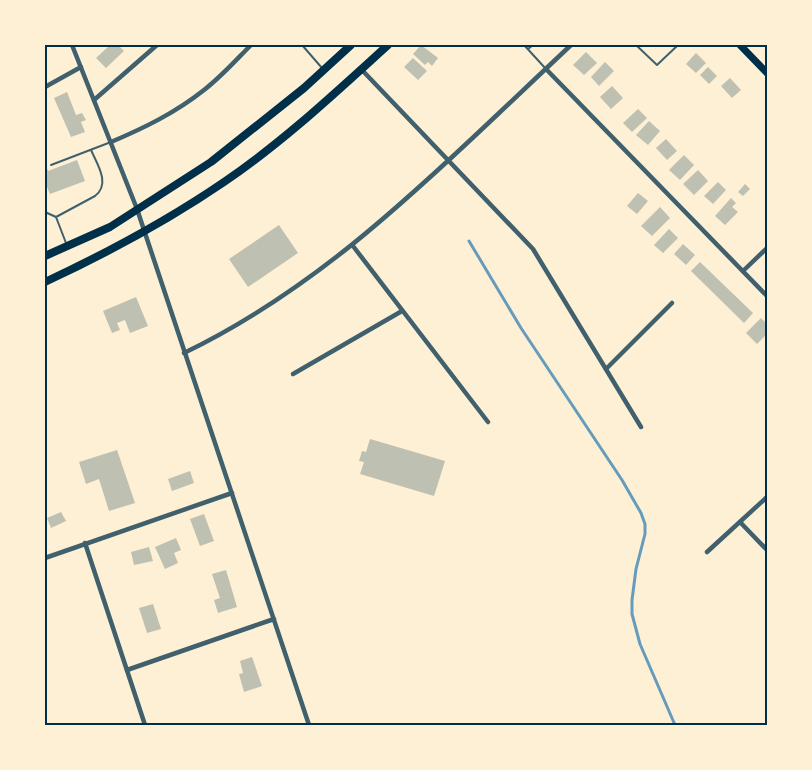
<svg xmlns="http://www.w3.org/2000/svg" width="812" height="770" viewBox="0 0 812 770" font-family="Overpass,sans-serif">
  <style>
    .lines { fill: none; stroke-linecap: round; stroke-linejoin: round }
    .stream { stroke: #669bbc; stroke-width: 3 }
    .building { fill: #bec0b2 }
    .service { stroke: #3f606c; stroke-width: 2 }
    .minor { stroke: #3f606c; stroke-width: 4.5 }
    .primary { stroke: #003049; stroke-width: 7 }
    .trunk { stroke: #003049; stroke-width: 8 }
    .neatline { fill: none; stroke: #003049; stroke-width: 2 }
  </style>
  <rect width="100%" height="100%" fill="#fdf0d5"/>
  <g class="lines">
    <polyline class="stream" points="469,241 521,328 622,480 641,513 645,524 645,534 636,569 632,600 632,614 640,644 675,725"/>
  </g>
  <g class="building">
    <polygon points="110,45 118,45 124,51 106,68 96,58"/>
    <polygon points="421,45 438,58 432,66 428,62 425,65 413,54"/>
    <polygon points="586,52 597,63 584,75 573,65"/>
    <polygon points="696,53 706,63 696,73 686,64"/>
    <polygon points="413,58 427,71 418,80 404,67"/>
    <polygon points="605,62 614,71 599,86 591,77"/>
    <polygon points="708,67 717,76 709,84 700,75"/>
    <polygon points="730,78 741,90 732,98 721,86"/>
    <polygon points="612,86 623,98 611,109 600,97"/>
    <polygon points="67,92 76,115 82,113 86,120 81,122 85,132 71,137 54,98"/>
    <polygon points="638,109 647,118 632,132 623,123"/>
    <polygon points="649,121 660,131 648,145 636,135"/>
    <polygon points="666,139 677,151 667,160 656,148"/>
    <polygon points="684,155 694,165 680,180 669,170"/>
    <polygon points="77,160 85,181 50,194 45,182 45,163 48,171"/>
    <polygon points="698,170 708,181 694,195 683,184"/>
    <polygon points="718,182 726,190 713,204 704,196"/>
    <polygon points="745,184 750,189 743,196 738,192"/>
    <polygon points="638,193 648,201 637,214 627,206"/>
    <polygon points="731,198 736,203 732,207 738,212 725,225 715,216"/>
    <polygon points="660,207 670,218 652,236 641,226"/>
    <polygon points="279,225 298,253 248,287 229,259"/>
    <polygon points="669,229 678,238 663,253 654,245"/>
    <polygon points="683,244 695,255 686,265 674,254"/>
    <polygon points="700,262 753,313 744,323 691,271"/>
    <polygon points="136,297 148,326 130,333 125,320 117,323 120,330 112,333 103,311"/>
    <polygon points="761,318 767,324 767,334 757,344 746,333"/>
    <polygon points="370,439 445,461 434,496 360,474 364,462 359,461 362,451 366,452"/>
    <polygon points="117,450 135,503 109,511 99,479 86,484 79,462"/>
    <polygon points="190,471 194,483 172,491 168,479"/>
    <polygon points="61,512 66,521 51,528 47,518"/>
    <polygon points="204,514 214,541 200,546 190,519"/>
    <polygon points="176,538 181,550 174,553 178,563 165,569 155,547"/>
    <polygon points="149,547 153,561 134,565 131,552"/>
    <polygon points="226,570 237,607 218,613 214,600 220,598 212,574"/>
    <polygon points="153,604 161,629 147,633 139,608"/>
    <polygon points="252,657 262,686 244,692 239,674 243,673 240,661"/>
  </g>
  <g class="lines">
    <g class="service">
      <polyline points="302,45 322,68"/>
      <polyline points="524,45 546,69"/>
      <polyline points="636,45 657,65 678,45"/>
      <polyline points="528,49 533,45"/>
      <polyline points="51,165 111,142"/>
      <polyline points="45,212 56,217"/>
      <path d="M66 243 56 217 95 196C111 184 97 164 91 150"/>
    </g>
    <g class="minor">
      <polyline points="72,45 137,209 309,725"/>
      <polyline points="361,69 533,249 641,427"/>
      <polyline points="546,69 767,296"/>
      <polyline points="45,87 81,67"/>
      <polyline points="94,100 157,45"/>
      <path d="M111 142C144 128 175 113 204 90 221 77 236 60 251 45"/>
      <polyline points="353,246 488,422"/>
      <polyline points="743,271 767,248"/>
      <path d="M184 353C306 294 401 206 498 114 522 91 547 68 571 45"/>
      <polyline points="606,369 672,303"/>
      <polyline points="293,374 402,311"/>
      <polyline points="740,522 767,550"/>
      <polyline points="85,543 145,725"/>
      <polyline points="707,552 767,497"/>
      <polyline points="45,558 232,493"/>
      <polyline points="127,670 274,619"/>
    </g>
    <polyline class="primary" points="740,45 767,73"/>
    <g class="trunk">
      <polyline points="45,256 110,227 211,162 304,88 351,45"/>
      <path d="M45 282C107 253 167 221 224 182 283 142 335 93 388 45"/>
    </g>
  </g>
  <rect width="812" height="770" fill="none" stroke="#fdf0d5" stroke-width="93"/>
  <rect x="46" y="46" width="720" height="678" class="neatline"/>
</svg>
